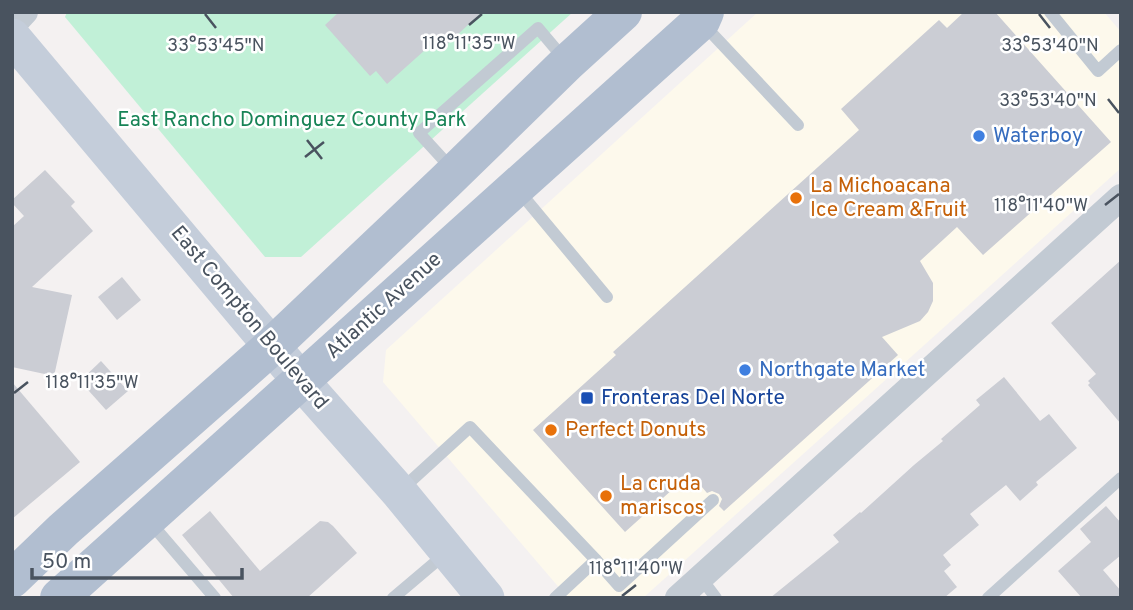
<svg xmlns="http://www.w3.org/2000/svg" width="1133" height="610" viewBox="0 0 1133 610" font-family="Overpass,sans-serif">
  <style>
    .commercial { fill: #fdf9ec }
    .green { fill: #c1f0d7 }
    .building { fill: #cbcdd4 }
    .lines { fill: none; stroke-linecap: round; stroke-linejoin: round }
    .lane { stroke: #c2cad3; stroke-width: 12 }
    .street { stroke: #c2cad3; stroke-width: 26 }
    .secondary { stroke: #c4cdda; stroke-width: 37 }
    .primary { stroke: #b1bed0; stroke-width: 38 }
    .ticks { fill: none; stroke: #49535f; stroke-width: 2.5 }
    .shop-dot { fill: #3f7fe0; stroke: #fff; stroke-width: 2.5 }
    .food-dot { fill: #e8710a; stroke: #fff; stroke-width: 2.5 }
    .transit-dot { fill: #1a4fb4; stroke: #fff; stroke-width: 2.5 }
    .labels { text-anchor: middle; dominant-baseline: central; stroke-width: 5; stroke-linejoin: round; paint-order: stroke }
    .park-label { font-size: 21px; fill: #178356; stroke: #fff }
    .shop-label { font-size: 21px; fill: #366cbe; stroke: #fff; text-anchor: start }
    .food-label { font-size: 21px; fill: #c56008; stroke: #fff; text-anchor: start }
    .street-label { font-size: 21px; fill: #49535f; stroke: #fff }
    .transit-label { font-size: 21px; fill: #164399; stroke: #fff; text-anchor: start }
    .ticks-label { font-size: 18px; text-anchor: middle; fill: #49535f; stroke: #fff; stroke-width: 5; stroke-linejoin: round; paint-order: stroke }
  </style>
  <rect width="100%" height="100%" fill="#f4f1f1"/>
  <polygon class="commercial" points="758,12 1104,12 1121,32 1121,168 643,598 568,598 383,382 386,350"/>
  <polygon class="green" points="67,12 573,12 301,257 265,257 65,17"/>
  <g class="building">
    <polygon points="339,12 482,12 442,49 435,41 387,84 376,71 370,76 325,25"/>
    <polygon points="964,12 995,12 1111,142 983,255 957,227 920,261 933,283 933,301 928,312 920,321 882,337 898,355 724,511 719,506 722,499 719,494 712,491 707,493 696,480 688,487 683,480 625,532 533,430 616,355 613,352 859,130 841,109 939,20 947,28"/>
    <polygon points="45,170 75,202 71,206 93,231 32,287 72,295 54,376 12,367 12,227 24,216 12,203 12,200"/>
    <polygon points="1121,260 1121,424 1088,385 1090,383 1088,381 1096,374 1051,323"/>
    <polygon points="122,277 141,300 117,320 98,297"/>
    <polygon points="101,361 128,391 106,410 80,381"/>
    <polygon points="1004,377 1040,421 1049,414 1077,448 1036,482 1038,485 1020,501 1006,485 970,514 979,525 943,555 951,565 944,571 957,587 944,598 770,598 839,542 833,535 860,512 861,513 914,465 943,441 941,439 980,405 976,400"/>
    <polygon points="12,382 80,462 12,519"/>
    <polygon points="1106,506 1121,523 1121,555 1103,570 1121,591 1121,598 1082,598 1058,571 1091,542 1080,529"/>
    <polygon points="210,511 260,571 320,521 328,522 333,526 357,553 307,598 234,598 182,535"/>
  </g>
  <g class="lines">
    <g class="lane">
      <polyline points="1050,12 1098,71 1121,50"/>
      <polyline points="703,24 798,125"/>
      <polyline points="451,168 419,133 538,28 565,60"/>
      <polyline points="518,190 607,297"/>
      <polyline points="402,489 470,427 596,560 555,598"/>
      <polyline points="149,521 215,598"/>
      <polyline points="596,560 619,586 713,500"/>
      <polyline points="701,578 716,598"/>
      <polyline points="393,598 445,554"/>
      <polyline points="988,598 1121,478"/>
    </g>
    <g class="street">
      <polyline points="12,26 25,12"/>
      <polyline points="678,598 1121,197"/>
    </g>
    <polyline class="secondary" points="12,37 301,381 399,492 486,598"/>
    <g class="primary">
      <polyline points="12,579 63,530 272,346 445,182 568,62 623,12"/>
      <polyline points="59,598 701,21 705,12"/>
    </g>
  </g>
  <path class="ticks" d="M205 14 216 28M1039 14 1050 28M469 25 482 14M1108 99 1119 113M307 140 322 159M305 157 324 142M1105 205 1119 194M14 393 28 382M622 596 636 585"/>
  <g class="shop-dot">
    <circle cx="979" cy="136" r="7"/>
    <circle cx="745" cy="370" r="7"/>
  </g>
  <g class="food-dot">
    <circle cx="796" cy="198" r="7"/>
    <circle cx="551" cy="430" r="7"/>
    <circle cx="606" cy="496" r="7"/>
  </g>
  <rect class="transit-dot" x="580" y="391" width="14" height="14" rx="3.5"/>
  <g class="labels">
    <g class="park-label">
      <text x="292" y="120">East Rancho Dominguez County Park</text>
    </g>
    <g class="shop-label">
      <text x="993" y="136">Waterboy</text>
      <text x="759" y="370">Northgate Market</text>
    </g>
    <g class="food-label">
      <text x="810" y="186">La Michoacana<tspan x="810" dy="24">Ice Cream &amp;Fruit</tspan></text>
      <text x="565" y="430">Perfect Donuts</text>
      <text x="620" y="484">La cruda<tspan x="620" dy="24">mariscos</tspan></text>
    </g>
    <g class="street-label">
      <text transform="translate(384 306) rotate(-42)">Atlantic Avenue</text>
      <text transform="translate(249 318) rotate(50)">East Compton Boulevard</text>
    </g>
    <g class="transit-label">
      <text x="601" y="398">Fronteras Del Norte</text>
    </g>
  </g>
  <g class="ticks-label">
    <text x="469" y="49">118°11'35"W</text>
    <text x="216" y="51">33°53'45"N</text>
    <text x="1050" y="51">33°53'40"N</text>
    <text x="1048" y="106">33°53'40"N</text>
    <text x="1041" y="211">118°11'40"W</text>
    <text x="92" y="388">118°11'35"W</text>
    <text x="636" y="574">118°11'40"W</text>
  </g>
  <rect width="1133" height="610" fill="none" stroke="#49535f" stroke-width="28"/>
  <path d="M32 568v10h210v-10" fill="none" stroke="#49535f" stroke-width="3.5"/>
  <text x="42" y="568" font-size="21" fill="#49535f" stroke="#ffffff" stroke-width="5" paint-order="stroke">50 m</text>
</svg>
